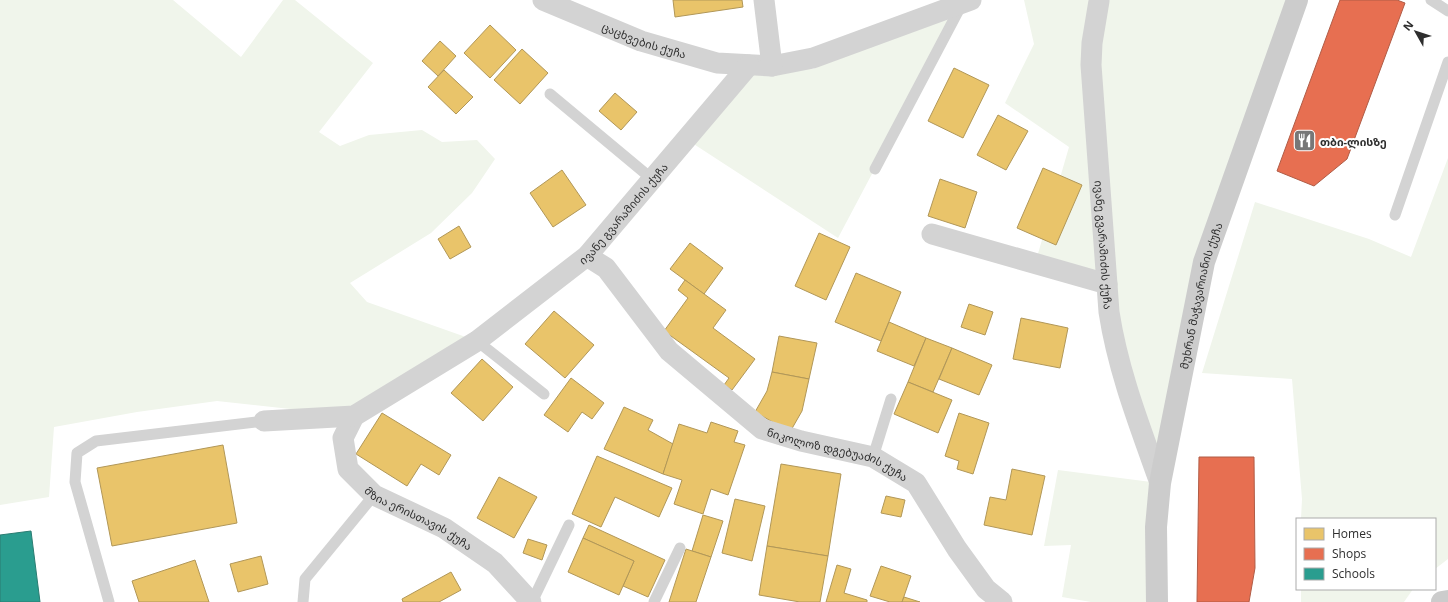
<svg xmlns="http://www.w3.org/2000/svg" width="1448" height="602" viewBox="0 0 1448 602" font-family="'Open Sans','Noto Sans Georgian',sans-serif">
  <style>
    .green { fill: #f0f5eb }
    .homes { fill: #e9c46a; stroke: #b19758 }
    .shops { fill: #e76f51; stroke: #b05c46 }
    .schools { fill: #2a9d8f; stroke: #2b7c72 }
    .lines { fill: none; stroke-linecap: round; stroke-linejoin: round }
    .lane { stroke: #d3d3d3; stroke-width: 11 }
    .street { stroke: #d3d3d3; stroke-width: 21 }
    .secondary { stroke: #ccc; stroke-width: 22 }
    .labels { text-anchor: middle; dominant-baseline: central; stroke-width: 4; stroke-linejoin: round; paint-order: stroke }
    .street-label { font-size: 11px; fill: #2e2e2e; stroke: #fff }
    .poi-label { font-size: 11px; font-weight: bold; fill: #2e2e2e; stroke: #fff; text-anchor: start }
  </style>
  <rect width="100%" height="100%" fill="#fff"/>
  <g class="green">
    <polygon points="0,0 173,0 241,57 283,0 295,0 373,63 319,132 340,146 369,135 422,130 442,142 477,140 495,159 472,193 431,233 350,283 367,302 477,341 354,416 217,401 137,412 54,427 49,497 0,505"/>
    <polygon points="1024,0 1296,0 1204,262 1153,602 1091,602 1062,597 1071,545 1044,546 1058,470 1159,483 1107,284 1035,264 1069,147 1005,103 1034,44"/>
    <polygon points="962,4 838,238 686,139 749,65 813,69"/>
    <polygon points="1448,158 1448,559 1435,569 1435,519 1301,519 1302,499 1292,379 1202,373 1255,202 1369,239 1411,257"/>
    <polygon points="1301,589 1413,589 1404,602 1301,602"/>
  </g>
  <g class="homes">
    <polygon points="673,0 742,0 743,7 675,17"/>
    <polygon points="490,25 516,50 490,78 464,53"/>
    <polygon points="440,41 456,56 438,76 422,61"/>
    <polygon points="522,49 548,73 520,104 494,80"/>
    <polygon points="954,68 989,85 963,138 928,121"/>
    <polygon points="444,70 473,97 456,114 428,87"/>
    <polygon points="615,93 637,112 621,130 599,111"/>
    <polygon points="998,115 1028,131 1006,170 977,155"/>
    <polygon points="1043,168 1082,185 1056,245 1017,228"/>
    <polygon points="562,170 586,205 553,227 530,193"/>
    <polygon points="940,179 977,192 965,228 928,216"/>
    <polygon points="459,226 471,247 450,259 438,239"/>
    <polygon points="819,233 850,247 826,300 795,286"/>
    <polygon points="690,243 723,268 704,294 670,269"/>
    <polygon points="856,273 901,292 881,341 835,322"/>
    <polygon points="685,280 726,310 713,328 755,359 732,390 724,385 729,378 664,331 688,298 678,290"/>
    <polygon points="969,304 993,312 985,335 961,327"/>
    <polygon points="554,311 594,345 565,378 525,344"/>
    <polygon points="1021,318 1068,328 1060,368 1013,359"/>
    <polygon points="889,322 926,338 914,366 877,351"/>
    <polygon points="779,336 817,343 809,379 772,372"/>
    <polygon points="926,338 952,348 933,392 908,382"/>
    <polygon points="952,348 992,365 979,395 939,379"/>
    <polygon points="482,359 513,387 483,421 451,393"/>
    <polygon points="772,372 809,379 802,411 790,432 755,412 767,391"/>
    <polygon points="571,378 604,403 592,419 582,412 568,432 544,415"/>
    <polygon points="908,382 952,400 938,433 894,414"/>
    <polygon points="624,407 653,420 648,430 673,444 663,474 604,449"/>
    <polygon points="382,413 451,455 439,475 421,464 407,486 356,454"/>
    <polygon points="959,413 989,423 973,474 957,469 959,461 945,456"/>
    <polygon points="711,422 738,431 734,442 745,445 728,495 711,489 703,514 674,504 682,480 663,474 679,424 707,433"/>
    <polygon points="223,445 237,523 112,546 97,468"/>
    <polygon points="597,456 672,488 659,517 615,497 601,527 572,514"/>
    <polygon points="781,464 841,474 828,556 767,546"/>
    <polygon points="1012,469 1045,476 1032,535 984,525 990,497 1006,500"/>
    <polygon points="499,477 537,497 514,538 477,518"/>
    <polygon points="886,496 905,500 901,517 881,513"/>
    <polygon points="735,499 765,506 752,561 722,553"/>
    <polygon points="703,515 723,521 711,557 692,551"/>
    <polygon points="589,525 665,560 648,597 623,586 634,561 583,538"/>
    <polygon points="583,538 634,561 619,595 568,572"/>
    <polygon points="528,539 547,545 542,560 523,553"/>
    <polygon points="767,546 828,556 820,602 800,602 759,595"/>
    <polygon points="686,549 711,557 696,602 669,602"/>
    <polygon points="261,556 268,584 238,592 230,564"/>
    <polygon points="195,560 209,602 139,602 132,581"/>
    <polygon points="837,565 851,569 844,593 867,600 867,602 826,602"/>
    <polygon points="881,566 911,576 902,602 890,602 870,596"/>
    <polygon points="451,572 461,590 439,602 403,602 402,599"/>
    <polygon points="904,597 920,602 902,602"/>
  </g>
  <g class="shops">
    <polygon points="1340,0 1397,0 1405,3 1347,159 1314,186 1277,171"/>
    <polygon points="1199,457 1254,457 1255,568 1249,602 1197,602"/>
  </g>
  <polygon class="schools" points="31,531 40,602 0,602 0,535"/>
  <g class="lines">
    <g class="lane">
      <polyline points="1431,0 1448,11"/>
      <polyline points="550,94 652,179"/>
      <polyline points="875,169 962,4"/>
      <polyline points="1395,215 1448,62"/>
      <polyline points="477,341 544,394"/>
      <polyline points="873,457 891,399"/>
      <polyline points="109,602 75,482 77,453 96,441 264,421"/>
      <polyline points="303,602 305,579 374,495"/>
      <polyline points="532,602 569,525"/>
      <polyline points="654,602 680,548"/>
    </g>
    <g class="street">
      <path id="s1" d="M543 0 641 41 717 63 772 66 813 58 971 0"/>
      <polyline points="764,0 772,66"/>
      <path id="s2" d="M1099 0V1L1092 43 1091 65 1109 312C1118 371 1140 427 1160 483"/>
      <polyline points="932,234 1107,284"/>
      <path id="s3" d="M587 256 606 268 669 351 762 429 801 441 873 457 916 483 957 549 986 589 1002 602"/>
      <path id="s4" d="M354 416 343 438 348 469 374 495 444 528 495 563 531 602"/>
      <path id="s5" d="M264 421 354 416 477 341 587 256 749 65"/>
    </g>
    <g class="secondary">
      <path id="s6" d="M1157 602 1156 527 1160 483 1204 262 1297 0"/>
      <polyline points="1442,602 1448,601"/>
    </g>
  </g>
  <defs>
    <symbol id="restaurant-square" viewBox="-11 -11 22 22"><rect x="-9" y="-9" width="18" height="18" rx="4" fill="#777" stroke="#fff"/><path d="M-5-6h1v4h1v-4h1v4h1v-4h1v5L-1.5 .5V6h-2V.5L-5-1ZM5-6V6H3V1.5H1.5Q1.5-4 5-6Z" fill="#fff"/></symbol>
  </defs>
  <g fill-rule="evenodd">
    <use href="#restaurant-square" x="1292" y="128" width="25" height="25"/>
  </g>
  <g class="labels">
    <g class="street-label">
      <text stroke="none"><textPath href="#s1" startOffset="109">ცაცხვების ქუჩა</textPath></text>
      <text stroke="none"><textPath href="#s5" startOffset="429">ივანე გვარამიძის ქუჩა</textPath></text>
      <text stroke="none"><textPath href="#s2" startOffset="246">ივანე გვარამიძის ქუჩა</textPath></text>
      <text stroke="none"><textPath href="#s6" startOffset="311">მუხრან მაჭავარიანის ქუჩა</textPath></text>
      <text stroke="none"><textPath href="#s3" startOffset="328">ნიკოლოზ დგებუაძის ქუჩა</textPath></text>
      <text stroke="none"><textPath href="#s4" startOffset="143">მზია ერისთავის ქუჩა</textPath></text>
    </g>
    <g class="poi-label">
      <text x="1320" y="141">თბი-ლისზე</text>
    </g>
  </g>
  <rect x="1296" y="518" width="140" height="72" fill="#ffffff" stroke="#ababab"/>
  <rect x="1304" y="528" width="20" height="12" fill="#e9c46a" stroke="#ababab"/>
  <text x="1332" y="538" font-size="12" fill="#2e2e2e">Homes</text>
  <rect x="1304" y="548" width="20" height="12" fill="#e76f51" stroke="#ababab"/>
  <text x="1332" y="558" font-size="12" fill="#2e2e2e">Shops</text>
  <rect x="1304" y="568" width="20" height="12" fill="#2a9d8f" stroke="#ababab"/>
  <text x="1332" y="578" font-size="12" fill="#2e2e2e">Schools</text>
  <g transform="translate(1416 32) rotate(309)" stroke="#ffffff" stroke-width="3" paint-order="stroke">
  <path d="M0-3L7 15L0 10L-7 15Z" fill="#2e2e2e"/>
  <text y="-6" font-size="11" font-weight="bold" text-anchor="middle" fill="#2e2e2e">N</text>
  </g>
</svg>
